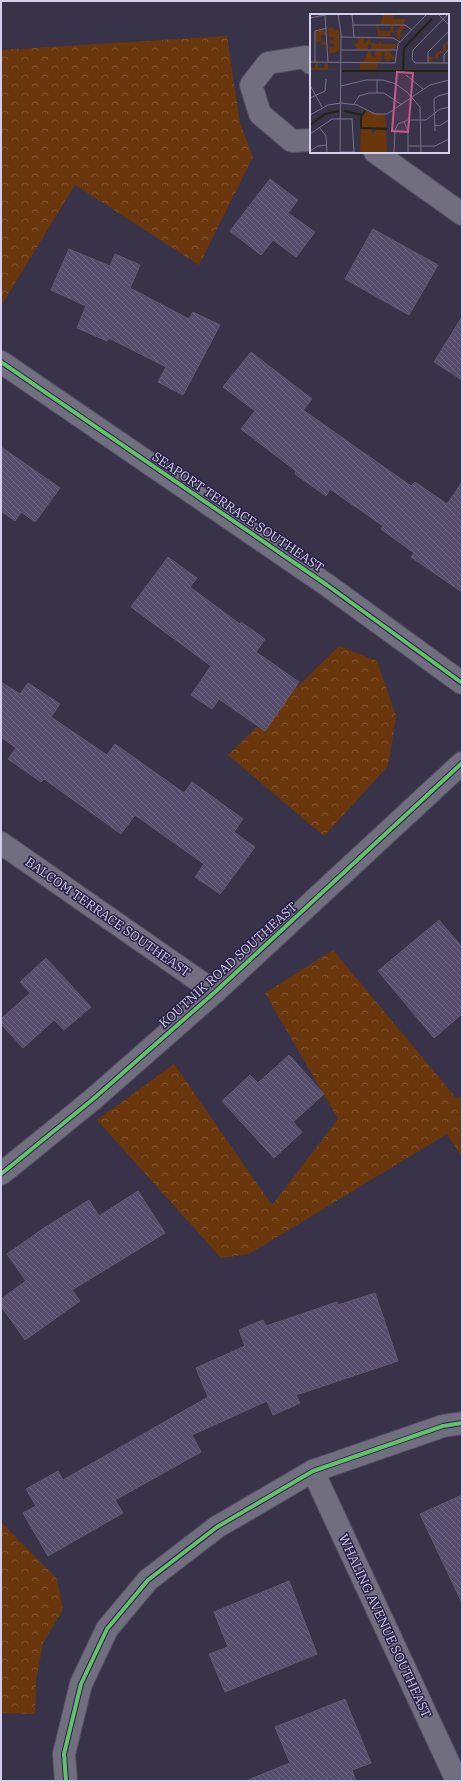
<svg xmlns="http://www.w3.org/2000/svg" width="463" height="1782" viewBox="0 0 463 1782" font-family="'IBM Plex Serif',serif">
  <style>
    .forest { fill: url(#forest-crowns) }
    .building { fill: url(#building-back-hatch); stroke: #5f5b6e }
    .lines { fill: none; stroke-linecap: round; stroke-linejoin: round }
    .street-casing { stroke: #545063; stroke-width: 24 }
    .street { stroke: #716e7f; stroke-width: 22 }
    .cycleway-casing { stroke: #291f47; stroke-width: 6 }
    .cycleway { stroke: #61c268; stroke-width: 4 }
    .labels { text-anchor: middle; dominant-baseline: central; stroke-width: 3; stroke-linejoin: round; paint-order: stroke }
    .street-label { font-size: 13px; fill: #d4d0eb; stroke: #291f47 }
    .inset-river { fill: none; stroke: #222413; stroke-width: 2 }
    .inset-road { fill: none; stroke: #76728a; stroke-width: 1 }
    .view { fill: #c8588d; fill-opacity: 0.15; stroke: #c8588d; stroke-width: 2 }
    .inset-edge { fill: none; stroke: #d4d0eb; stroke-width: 2 }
  </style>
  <defs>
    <pattern id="forest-crowns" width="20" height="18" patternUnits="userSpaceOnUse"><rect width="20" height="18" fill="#6a360c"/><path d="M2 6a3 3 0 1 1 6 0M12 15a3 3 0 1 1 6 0" fill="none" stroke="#7e5230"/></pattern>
    <pattern id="building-back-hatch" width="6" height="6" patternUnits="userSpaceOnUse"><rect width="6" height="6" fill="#564d6c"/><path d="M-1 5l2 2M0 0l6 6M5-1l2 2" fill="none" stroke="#6d6681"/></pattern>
  </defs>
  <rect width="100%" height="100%" fill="#383349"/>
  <g class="forest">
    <polygon points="227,36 240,123 253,157 199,265 75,185 1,306 1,50"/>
    <polygon points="339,646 377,661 396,716 388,766 324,836 228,755"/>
    <polygon points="333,950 457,1099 462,1096 462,1157 447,1134 249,1254 221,1258 97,1120 174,1064 272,1205 338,1119 265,993"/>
    <polygon points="1,1522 57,1579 63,1610 43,1643 36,1681 35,1714 1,1713"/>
  </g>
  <g class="building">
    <polygon points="270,179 298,200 288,213 315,232 296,257 273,240 261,255 230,231"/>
    <polygon points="373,229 438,265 409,315 345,279"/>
    <polygon points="69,249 110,266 115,254 140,265 130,288 189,319 193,312 220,325 183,395 158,382 166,367 109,338 107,341 77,328 86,306 51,290"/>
    <polygon points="462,317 462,380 434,362"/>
    <polygon points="251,352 312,399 303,410 411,486 415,482 447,504 462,482 462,592 411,557 414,553 381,529 383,526 330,489 326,496 295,474 296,471 241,429 255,411 223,387"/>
    <polygon points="1,447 60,488 35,522 21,512 15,521 1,511"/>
    <polygon points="168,557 197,578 190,587 240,624 241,622 265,639 256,652 299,682 265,731 219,699 212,709 191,695 211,666 131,607"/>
    <polygon points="1,682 20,694 28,683 60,704 51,717 107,755 115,744 184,793 192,782 243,819 234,832 255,847 220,894 195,877 204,864 135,815 121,834 44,779 41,782 8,759 16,748 1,737"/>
    <polygon points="439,920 462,947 462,1014 434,1038 378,971"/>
    <polygon points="46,958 91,1007 64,1030 54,1020 23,1048 1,1024 1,1019 30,993 20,982"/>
    <polygon points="289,1055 324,1094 293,1122 302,1132 274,1158 222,1101 250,1075 258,1083"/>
    <polygon points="138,1191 165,1233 72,1290 80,1301 25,1340 1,1306 1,1299 26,1281 7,1254 44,1228 89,1200 99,1216"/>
    <polygon points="375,1293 398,1361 296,1395 300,1403 273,1415 267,1401 192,1435 201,1452 115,1500 123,1513 48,1556 23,1513 36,1506 26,1489 58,1471 63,1480 208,1397 196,1368 245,1346 239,1330 263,1320 266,1326 337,1302 338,1305"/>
    <polygon points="462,1495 462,1603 420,1514"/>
    <polygon points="289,1581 317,1654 225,1692 209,1654 228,1647 214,1612"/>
    <polygon points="345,1699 371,1763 352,1770 356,1781 249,1781 248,1780 290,1763 275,1727"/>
  </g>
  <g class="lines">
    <defs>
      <g id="street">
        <polyline points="311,63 305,57 268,63 251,85 260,114 292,141 311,140"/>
        <polyline points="375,152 462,214"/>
        <polyline points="1,362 327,585 462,683"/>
        <polyline points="1,843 215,992"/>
        <polyline points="1,1174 92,1100 215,992 462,763"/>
        <polyline points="313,1471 457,1781"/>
        <polyline points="66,1781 64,1754 81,1684 107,1629 148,1580 217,1527 313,1471 443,1426 462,1423"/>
      </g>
    </defs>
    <use href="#street" class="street-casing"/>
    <use href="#street" class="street"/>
    <defs>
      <g id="cycleway">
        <polyline points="1,362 327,585 462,683"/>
        <polyline points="1,1174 92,1100 215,992 462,763"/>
        <polyline points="66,1781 64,1754 81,1684 107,1629 148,1580 217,1527 313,1471 443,1426 462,1423"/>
      </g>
    </defs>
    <use href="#cycleway" class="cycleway-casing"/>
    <use href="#cycleway" class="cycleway"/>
  </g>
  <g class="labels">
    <g class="street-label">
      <text transform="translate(238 512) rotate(34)">SEAPORT TERRACE SOUTHEAST</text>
      <text transform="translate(108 917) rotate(35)">BALCOM TERRACE SOUTHEAST</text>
      <text transform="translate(228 965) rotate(-42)">KOUTNIK ROAD SOUTHEAST</text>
      <text transform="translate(385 1626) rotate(65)">WHALING AVENUE SOUTHEAST</text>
    </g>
  </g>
  <g transform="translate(310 14)">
    <rect width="139" height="139" fill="#383349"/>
    <path d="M73 0H83V5H96L94 10H71ZM66 12H69V17H80L81 12H84L83 17H87L90 12H97L91 17 90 26 86 22 87 18 80 19V22L69 23ZM23 13 24 16H29V37L19 40V33H24L25 30 19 29V26H24V23H19L18 14ZM14 15 16 21H11V28H17L16 31H11V28H6V17ZM48 24H54V30L60 24 61 29 68 30 70 26 71 30H86L85 35H61V30H58V35H47L44 30H47ZM139 26V32L135 30 137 36 128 41 129 44H122V49L118 48 119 43H125L126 39 133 36V31ZM58 37H61V42L65 43V37H81V41L86 43 84 46 81 44 78 48 74 44 75 38H72L71 48H54ZM8 48V54H14L15 49H18V55L29 56H0V49L1 54H5V49ZM50 49 68 50 67 55H50ZM51 115H64L61 116 63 120 66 116 76 115 77 138 82 139H50Z" fill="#6a360c"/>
    <path d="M56 97 75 101 76 113 52 114V103Z" fill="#6a360c"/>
    <path class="inset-river" d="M32 57H139M93 57 94 34 122 5M34 97 52 101M55 97 51 103V114L77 115M0 111 15 100 29 97"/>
    <path class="inset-road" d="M15 0 18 48M28 0 31 20 30 139M42 0 44 23M128 0 139 11M138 0 103 36 102 45 105 49H139M0 4 15 1M43 11H95L102 16M31 23 83 24 90 28M31 36H87M0 48 85 49 88 30 117 0M5 48V17L17 14M118 49V38L139 17M134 49V41L139 35M98 63 96 61 113 75M0 71 12 93M31 72 56 66H73L86 70 97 78 110 93 111 139M67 79V66M0 84 15 77 16 65M44 90 49 82 59 79H74L92 91M0 101 18 91 31 89 47 91 65 100H77L120 71 139 66M94 107 98 118V139M124 111 129 112 139 106M9 113 16 122 17 139M125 117 124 85 128 82 139 79M0 120 22 105H42L44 139M98 132H125L139 125M0 137 8 132 17 131M30 138H44M84 139 85 116 88 110 98 106H116L130 95 139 93"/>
    <path class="view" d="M87 58 103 59 98 118 82 117Z"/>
    <rect width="139" height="139" class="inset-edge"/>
  </g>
  <rect width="463" height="1782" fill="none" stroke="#d4d0eb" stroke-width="4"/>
</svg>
